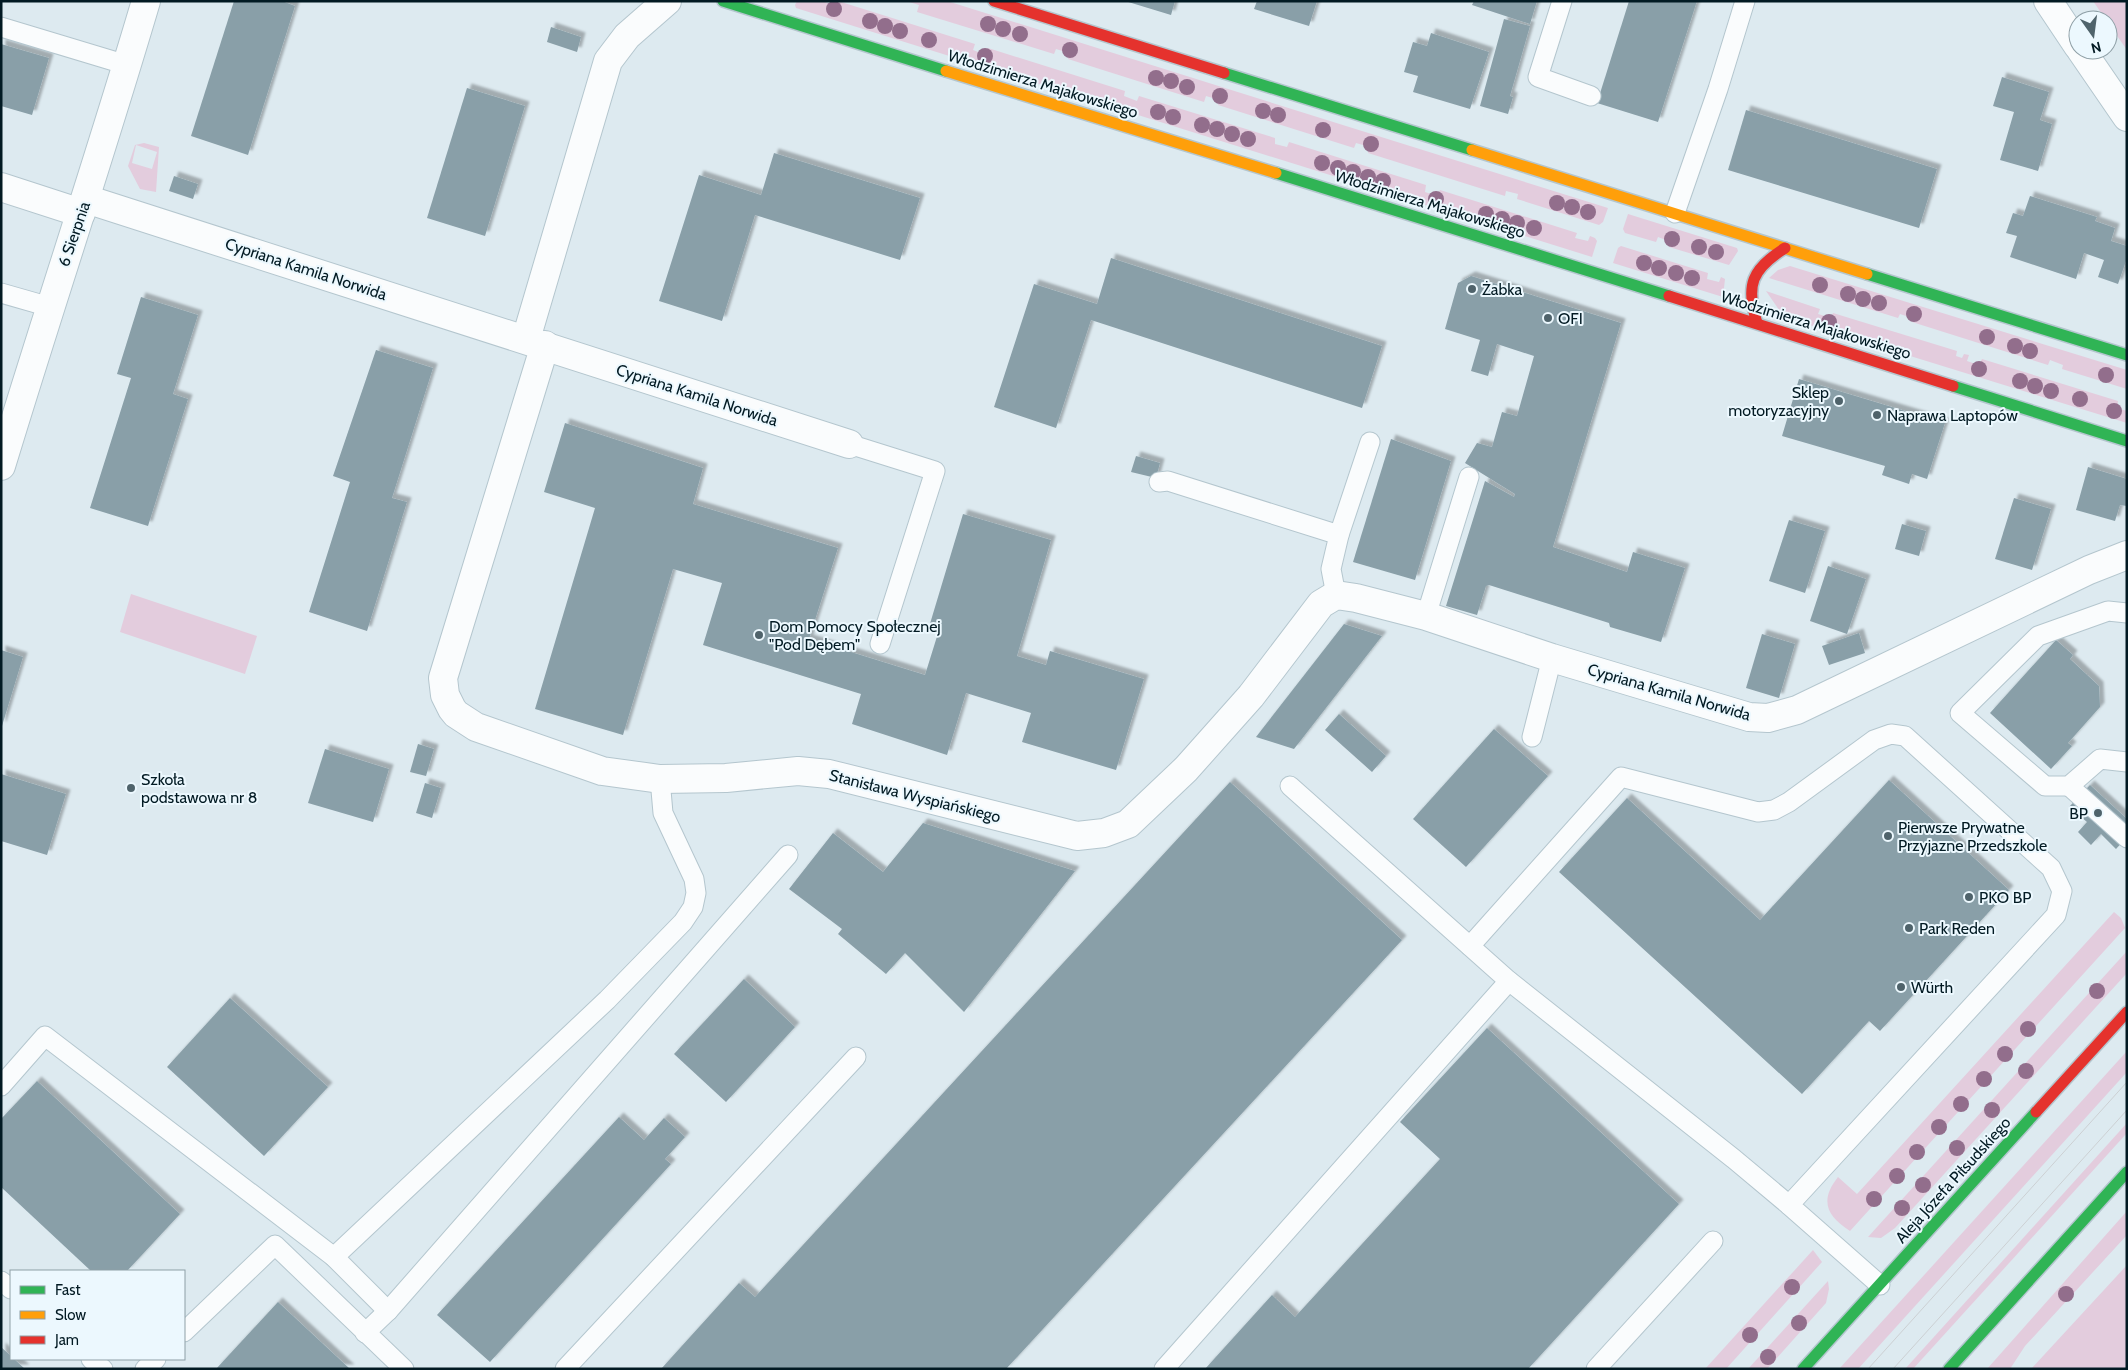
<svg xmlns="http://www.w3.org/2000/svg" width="2128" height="1370" viewBox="0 0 2128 1370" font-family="Cabin,sans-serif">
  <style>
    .green { fill: #e3ccdd; fill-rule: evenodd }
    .building { fill: #899fa8; filter: url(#shadow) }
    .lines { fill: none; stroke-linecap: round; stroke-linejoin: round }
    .lane-casing { stroke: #b4c6ce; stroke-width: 21 }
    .street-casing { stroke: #b4c6ce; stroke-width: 30 }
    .fast-casing { stroke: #b4c6ce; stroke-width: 14 }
    .slow-casing { stroke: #b4c6ce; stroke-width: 14 }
    .jam-casing { stroke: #b4c6ce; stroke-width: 14 }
    .lane { stroke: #fafcfd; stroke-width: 19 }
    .street { stroke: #fafcfd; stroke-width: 28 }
    .fast { stroke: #30b455; stroke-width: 11 }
    .slow { stroke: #ff9f0a; stroke-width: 11 }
    .jam { stroke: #e5322d; stroke-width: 11 }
    .tram { stroke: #ccd0d3; stroke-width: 1 }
    .tree { fill: #926e8c }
    .poi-dot { fill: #4f636b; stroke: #ecf8fe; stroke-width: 2 }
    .labels { text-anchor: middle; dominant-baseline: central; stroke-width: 4; stroke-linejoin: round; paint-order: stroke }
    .street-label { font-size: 16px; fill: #021a23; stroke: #ecf8fe }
    .poi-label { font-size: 16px; fill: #021a23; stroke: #ecf8fe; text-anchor: start }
  </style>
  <defs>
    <filter id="shadow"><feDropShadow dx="4.5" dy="-4.5" stdDeviation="1" flood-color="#0004"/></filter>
  </defs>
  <rect width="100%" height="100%" fill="#ddeaf0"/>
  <g class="green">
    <polygon points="797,1 823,1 836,7 838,1 975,44 973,50 986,55 988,48 1125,91 1124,96 1137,101 1139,96 1275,138 1275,144 1287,147 1289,142 1426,185 1425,192 1437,196 1440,190 1577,233 1575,238 1588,241 1590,236 1595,238 1597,241 1592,257 796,8 795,5"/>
    <polygon points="906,1 947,1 1608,208 1603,222 1599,225 1517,199 1518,194 1506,191 1505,196 1368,153 1370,147 1356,143 1354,148 1218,105 1219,100 1206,96 1204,102 1068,59 1069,53 1056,49 1054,54 917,12 919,5"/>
    <polygon points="2093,1 2127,1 2127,50 2108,23 2108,20 2106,20"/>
    <path d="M144 143 159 147 156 192 140 189 128 166 135 145ZM136 145 157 152 152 169 132 163Z"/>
    <polygon points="1628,214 1737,248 1738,251 1729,265 1669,247 1671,242 1658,237 1656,242 1625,233 1623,229"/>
    <polygon points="1621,246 1708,273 1707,279 1719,282 1721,277 1725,279 1723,297 1613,263 1618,248"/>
    <polygon points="1790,266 2127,370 2127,389 2062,369 2063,365 2050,360 2048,365 1912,322 1912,318 1900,314 1898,318 1769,278 1778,270"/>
    <polygon points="1766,291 1820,309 1818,314 1831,318 1833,313 1957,351 1956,356 1962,358 1964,354 1969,355 1967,361 1979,365 1982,359 2118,401 2117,408 2127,411 2127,423 1784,317"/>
    <polygon points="131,594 257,636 245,674 120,632"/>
    <path d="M2114 912 2121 918 2125 928 1850 1231C1827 1216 1819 1201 1838 1177L1857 1194Z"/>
    <polygon points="2127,951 2127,973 1895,1228 1881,1238 1868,1237"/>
    <polygon points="2127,1051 2127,1072 1868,1358 1858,1369 1839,1369"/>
    <polygon points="2127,1123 2127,1133 1913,1369 1905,1369"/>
    <polygon points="2127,1211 2127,1235 2025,1346 2010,1369 1987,1369"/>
    <polygon points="1813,1250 1822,1262 1726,1369 1705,1369"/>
    <polygon points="2127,1265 2127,1369 2032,1369 2032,1368"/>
    <polygon points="1828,1281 1829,1289 1826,1303 1767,1369 1748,1369"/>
  </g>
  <g class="building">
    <polygon points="234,1 282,1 295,6 248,155 191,136"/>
    <polygon points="1125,1 1175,1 1171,15"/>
    <polygon points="1257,1 1317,1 1309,26 1254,9"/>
    <polygon points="1474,1 1537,1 1530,24 1472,5"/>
    <polygon points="1629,1 1697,1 1658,122 1597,103"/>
    <polygon points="1504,19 1530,26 1510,96 1513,97 1508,114 1480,106"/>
    <polygon points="551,27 581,37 577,52 547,42"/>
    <polygon points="1431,33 1489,52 1470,109 1413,92 1418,76 1404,72 1413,42 1427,46"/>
    <polygon points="1,44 49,58 32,115 1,106"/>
    <polygon points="2002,77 2049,92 2040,120 2052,124 2038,171 2000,160 2014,112 1993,106"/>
    <polygon points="467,88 525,106 485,236 427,218"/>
    <polygon points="1746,110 1937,169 1919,228 1728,170"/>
    <polygon points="774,153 920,198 900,260 755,215 722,321 659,301 699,175 761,195"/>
    <polygon points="174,176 198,184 193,199 169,191"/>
    <polygon points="2030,196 2097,217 2095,221 2115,228 2111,241 2127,246 2127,258 2118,284 2098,277 2104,260 2084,253 2076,279 2010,257 2017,236 2006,233 2013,213 2023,216"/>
    <polygon points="1111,258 1382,346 1362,408 1091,320 1056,428 994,407 1034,284 1097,304"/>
    <polygon points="1471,276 1621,323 1553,547 1627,572 1633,552 1685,568 1661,642 1610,627 1609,623 1489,585 1486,586 1477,615 1446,606 1485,481 1514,497 1515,494 1465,463 1477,443 1492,447 1502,412 1517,416 1534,356 1497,344 1488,376 1471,371 1480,340 1445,329 1458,283"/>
    <polygon points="141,297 198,315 173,394 188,399 148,526 90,508 131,378 117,374"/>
    <polygon points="376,350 433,368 392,498 407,502 367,631 309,612 350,482 333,476"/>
    <polygon points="1799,379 1945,423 1927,479 1912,474 1909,484 1882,475 1885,466 1782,436"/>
    <polygon points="565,423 703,468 693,504 838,548 809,639 925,675 939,630 929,627 963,514 1051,540 1017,656 1046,665 1050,651 1144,679 1116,770 1022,742 1031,713 966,693 947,755 852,724 861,694 703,645 722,583 673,569 623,735 535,709 595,508 544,492"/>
    <polygon points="1391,439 1451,461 1415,580 1353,562"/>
    <polygon points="1136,456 1160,463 1156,478 1131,472"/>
    <polygon points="2088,467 2127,479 2127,506 2120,505 2115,521 2076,510"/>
    <polygon points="2014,498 2051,509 2032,570 1995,559"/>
    <polygon points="1789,520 1825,531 1805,593 1769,581"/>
    <polygon points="1902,524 1926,531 1919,556 1895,549"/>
    <polygon points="1828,566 1866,579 1847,634 1810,621"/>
    <polygon points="1344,624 1382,636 1294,749 1256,737"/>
    <polygon points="1859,633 1865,653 1829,665 1822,646"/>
    <polygon points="1762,634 1795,644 1779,698 1746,688"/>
    <polygon points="2056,640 2073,655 2070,659 2099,686 2100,707 2068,743 2072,746 2051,769 1990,713"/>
    <polygon points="1,650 23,657 2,726 1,726"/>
    <polygon points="1339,714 1386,756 1372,772 1325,730"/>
    <polygon points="1494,729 1548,776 1466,867 1413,819"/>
    <polygon points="418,744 434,749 426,776 410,772"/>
    <polygon points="325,749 389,769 373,822 308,803"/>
    <polygon points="1,774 66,794 47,855 1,841"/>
    <polygon points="1889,780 2009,890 1880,1031 1869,1021 1802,1094 1559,872 1627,798 1760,920"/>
    <polygon points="1230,782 1402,940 1006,1369 661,1369 739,1283 755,1297"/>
    <polygon points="425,783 441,788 432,818 416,813"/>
    <polygon points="2090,785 2127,819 2127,837 2116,849 2101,834 2091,845 2078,832 2087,822 2069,807"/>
    <polygon points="923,823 1075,871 964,1012 905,953 886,974 838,934 842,929 789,889 833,833 883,872"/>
    <polygon points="744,979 795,1027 726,1102 674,1054"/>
    <polygon points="230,998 328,1087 264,1156 167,1067"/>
    <polygon points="1487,1028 1679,1204 1528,1369 1205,1369 1272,1295 1295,1317 1440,1159 1400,1122"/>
    <polygon points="37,1081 180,1214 127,1271 91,1271 1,1187 1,1119"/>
    <polygon points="619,1117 644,1140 664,1118 685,1137 665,1159 671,1164 490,1362 437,1315"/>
    <polygon points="278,1302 350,1369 216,1369"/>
    <polygon points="1,1347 11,1356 11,1359 14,1359 25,1369 1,1369"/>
  </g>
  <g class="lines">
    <defs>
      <g id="lane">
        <polyline points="1562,1 1538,77 1591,96"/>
        <polyline points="1,27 127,65"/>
        <polyline points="1675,213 1718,89 1745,1"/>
        <polyline points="1,293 50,307"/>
        <polyline points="849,444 935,471 880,644"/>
        <polyline points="1159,482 1168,481 1339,535 1331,569 1336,595"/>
        <polyline points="1339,535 1370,442"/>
        <polyline points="2127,613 2108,611 2038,636 1960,713 2045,786 2069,786 2100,759 2127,762"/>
        <polyline points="1426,616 1469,477"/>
        <polyline points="1532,737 1552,658"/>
        <polyline points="1290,786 1509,981 1734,1159 1789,1205"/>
        <polyline points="2069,786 2127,838"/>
        <polyline points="1470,946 1621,777 1758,812 1774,810 1789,802 1874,740 1891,734 1905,736 2051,868 2062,891 2056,915 1789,1205 1880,1285"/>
        <polyline points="1,1086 45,1036 334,1257 388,1311"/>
        <polyline points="334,1257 607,1000 683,922 693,907 696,893 694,879 663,813 660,779"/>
        <polyline points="1,1281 11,1289"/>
        <polyline points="184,1332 275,1245 404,1369"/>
        <polyline points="365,1333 388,1311 788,855"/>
        <polyline points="91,1359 103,1369"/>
        <polyline points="145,1369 156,1359"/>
        <polyline points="565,1369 856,1057"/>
        <polyline points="1164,1369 1509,981"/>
        <polyline points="1596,1369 1713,1241"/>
      </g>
      <g id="street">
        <polyline points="2048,1 2078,46"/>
        <polyline points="2081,50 2127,117"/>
        <polyline points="1,187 81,213"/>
        <polyline points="86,199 849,444"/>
        <polyline points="526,339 608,61 627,36 667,1"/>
        <polyline points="545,345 443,678 445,695 452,709 456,714 476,727 602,771 660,779 726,778 798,771 829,774 1077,836 1104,833 1128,824 1186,769 1251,696 1321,604 1336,595 1356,598 1426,616 1552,658 1749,717 1768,718 1797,710 2089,570 2127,555"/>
        <path d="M1 466C48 311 100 157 146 1"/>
      </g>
      <g id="fast">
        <polyline points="723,1 946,71"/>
        <polyline points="1224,73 1472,150"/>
        <polyline points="1276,173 1669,296"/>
        <polyline points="1867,274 2127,355"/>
        <polyline points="1953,386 2127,441"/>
        <polyline points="1803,1369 2036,1112"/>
        <polyline points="1949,1369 2127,1172"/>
      </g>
      <g id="slow">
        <polyline points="946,71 1276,173"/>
        <polyline points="1472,150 1867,274"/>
      </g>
      <g id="jam">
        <polyline points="994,1 1224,73"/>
        <polyline points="1669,296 1953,386"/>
        <path d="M1757 323C1745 285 1752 269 1785 248"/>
        <polyline points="2036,1112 2127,1012"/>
      </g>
    </defs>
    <use href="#lane" class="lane-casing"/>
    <use href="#street" class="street-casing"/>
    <use href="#fast" class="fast-casing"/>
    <use href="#slow" class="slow-casing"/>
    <use href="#jam" class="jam-casing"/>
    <use href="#lane" class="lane"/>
    <use href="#street" class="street"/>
    <use href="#fast" class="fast"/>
    <use href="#slow" class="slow"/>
    <use href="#jam" class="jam"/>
    <g class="tram">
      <polyline points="1868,1369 2127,1082"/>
      <polyline points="1893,1369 2127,1110"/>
    </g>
  </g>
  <g class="tree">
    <circle cx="834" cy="9" r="8"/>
    <circle cx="870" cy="21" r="8"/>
    <circle cx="988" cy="24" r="8"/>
    <circle cx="885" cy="26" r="8"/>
    <circle cx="1003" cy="29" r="8"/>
    <circle cx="900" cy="31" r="8"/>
    <circle cx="1020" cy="34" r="8"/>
    <circle cx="929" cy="40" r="8"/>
    <circle cx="1070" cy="50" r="8"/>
    <circle cx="985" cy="56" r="8"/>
    <circle cx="1156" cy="78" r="8"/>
    <circle cx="1171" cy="81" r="8"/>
    <circle cx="1187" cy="87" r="8"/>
    <circle cx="1220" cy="96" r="8"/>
    <circle cx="1263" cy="111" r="8"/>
    <circle cx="1158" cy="112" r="8"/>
    <circle cx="1278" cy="115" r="8"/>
    <circle cx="1173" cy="117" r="8"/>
    <circle cx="1202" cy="125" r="8"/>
    <circle cx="1217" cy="129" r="8"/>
    <circle cx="1323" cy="130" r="8"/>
    <circle cx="1232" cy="134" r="8"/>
    <circle cx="1248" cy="139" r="8"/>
    <circle cx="1371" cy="144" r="8"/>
    <circle cx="1322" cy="163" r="8"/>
    <circle cx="1338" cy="168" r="8"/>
    <circle cx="1353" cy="172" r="8"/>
    <circle cx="1368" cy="177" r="8"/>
    <circle cx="1383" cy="181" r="8"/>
    <circle cx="1436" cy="199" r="8"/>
    <circle cx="1557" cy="203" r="8"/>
    <circle cx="1572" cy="207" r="8"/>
    <circle cx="1588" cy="212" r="8"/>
    <circle cx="1486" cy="214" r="8"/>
    <circle cx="1502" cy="219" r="8"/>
    <circle cx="1517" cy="223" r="8"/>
    <circle cx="1534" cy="228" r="8"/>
    <circle cx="1672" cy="239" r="8"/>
    <circle cx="1699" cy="247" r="8"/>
    <circle cx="1716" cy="252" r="8"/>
    <circle cx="1644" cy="263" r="8"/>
    <circle cx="1659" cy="268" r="8"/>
    <circle cx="1676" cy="273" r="8"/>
    <circle cx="1692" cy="278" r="8"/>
    <circle cx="1820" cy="285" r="8"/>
    <circle cx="1848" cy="294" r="8"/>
    <circle cx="1863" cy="299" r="8"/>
    <circle cx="1879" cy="303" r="8"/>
    <circle cx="1914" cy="314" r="8"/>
    <circle cx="1829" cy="322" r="8"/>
    <circle cx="1987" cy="337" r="8"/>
    <circle cx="2015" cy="346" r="8"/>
    <circle cx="2030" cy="351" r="8"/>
    <circle cx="1979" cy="369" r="8"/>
    <circle cx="2106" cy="375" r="8"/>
    <circle cx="2020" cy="381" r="8"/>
    <circle cx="2035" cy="386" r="8"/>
    <circle cx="2051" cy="391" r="8"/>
    <circle cx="2080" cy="399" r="8"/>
    <circle cx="2114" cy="411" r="8"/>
    <circle cx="2097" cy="991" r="8"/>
    <circle cx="2028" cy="1029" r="8"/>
    <circle cx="2005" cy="1054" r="8"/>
    <circle cx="2026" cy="1071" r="8"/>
    <circle cx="1984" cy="1079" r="8"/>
    <circle cx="1961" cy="1104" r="8"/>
    <circle cx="1992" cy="1110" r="8"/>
    <circle cx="1939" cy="1127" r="8"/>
    <circle cx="1957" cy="1148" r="8"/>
    <circle cx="1917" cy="1152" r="8"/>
    <circle cx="1897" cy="1176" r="8"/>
    <circle cx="1923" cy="1185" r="8"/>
    <circle cx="1874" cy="1199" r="8"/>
    <circle cx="1902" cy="1208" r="8"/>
    <circle cx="1792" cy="1287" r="8"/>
    <circle cx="2066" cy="1294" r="8"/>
    <circle cx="1799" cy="1323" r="8"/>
    <circle cx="1750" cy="1335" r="8"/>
    <circle cx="1768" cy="1357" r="8"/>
  </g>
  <g class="poi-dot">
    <circle cx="1472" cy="289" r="5"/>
    <circle cx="1548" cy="318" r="5"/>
    <circle cx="1839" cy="401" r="5"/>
    <circle cx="1877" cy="415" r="5"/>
    <circle cx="759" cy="635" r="5"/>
    <circle cx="131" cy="788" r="5"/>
    <circle cx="2098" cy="813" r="5"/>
    <circle cx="1888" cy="836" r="5"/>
    <circle cx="1969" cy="897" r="5"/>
    <circle cx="1909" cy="928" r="5"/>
    <circle cx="1901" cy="987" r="5"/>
  </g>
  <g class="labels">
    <g class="street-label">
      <text transform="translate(1043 84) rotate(17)">Włodzimierza Majakowskiego</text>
      <text transform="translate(1430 204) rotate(17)">Włodzimierza Majakowskiego</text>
      <text transform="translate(74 234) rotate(-71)">6 Sierpnia</text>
      <text transform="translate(306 269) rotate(18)">Cypriana Kamila Norwida</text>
      <text transform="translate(1816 325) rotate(17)">Włodzimierza Majakowskiego</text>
      <text transform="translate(697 395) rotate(18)">Cypriana Kamila Norwida</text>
      <text transform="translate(1669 692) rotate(16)">Cypriana Kamila Norwida</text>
      <text transform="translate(915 796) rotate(14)">Stanisława Wyspiańskiego</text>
      <text transform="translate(1953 1180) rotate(-48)">Aleja Józefa Piłsudskiego</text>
    </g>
    <g class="poi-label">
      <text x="1482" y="289">Żabka</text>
      <text x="1558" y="318">OFI</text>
      <text x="1829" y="392" text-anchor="end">Sklep<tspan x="1829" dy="18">motoryzacyjny</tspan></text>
      <text x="1887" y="415">Naprawa Laptopów</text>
      <text x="769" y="626">Dom Pomocy Społecznej<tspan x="769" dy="18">"Pod Dębem"</tspan></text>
      <text x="141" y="779">Szkoła<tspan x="141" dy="18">podstawowa nr 8</tspan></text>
      <text x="2088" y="813" text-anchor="end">BP</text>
      <text x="1898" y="827">Pierwsze Prywatne<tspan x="1898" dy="18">Przyjazne Przedszkole</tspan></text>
      <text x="1979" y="897">PKO BP</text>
      <text x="1919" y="928">Park Reden</text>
      <text x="1911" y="987">Würth</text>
    </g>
  </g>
  <rect width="2128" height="1370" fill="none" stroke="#021a23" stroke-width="5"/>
  <rect x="10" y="1270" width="175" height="90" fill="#ecf8fe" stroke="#8e9fa6"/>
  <rect x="20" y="1286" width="25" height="8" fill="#30b455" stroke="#8e9fa6"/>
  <text x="55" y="1295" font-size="15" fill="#021a23">Fast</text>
  <rect x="20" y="1311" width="25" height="8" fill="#ff9f0a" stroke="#8e9fa6"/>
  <text x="55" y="1320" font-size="15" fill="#021a23">Slow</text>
  <rect x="20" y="1336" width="25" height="8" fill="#e5322d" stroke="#8e9fa6"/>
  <text x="55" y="1345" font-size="15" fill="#021a23">Jam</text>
  <g transform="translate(2093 35) rotate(166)"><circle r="24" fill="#ecf8fe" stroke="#8e9fa6"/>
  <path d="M0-4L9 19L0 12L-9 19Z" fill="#4f636b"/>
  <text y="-8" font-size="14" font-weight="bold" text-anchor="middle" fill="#021a23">N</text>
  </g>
</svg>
